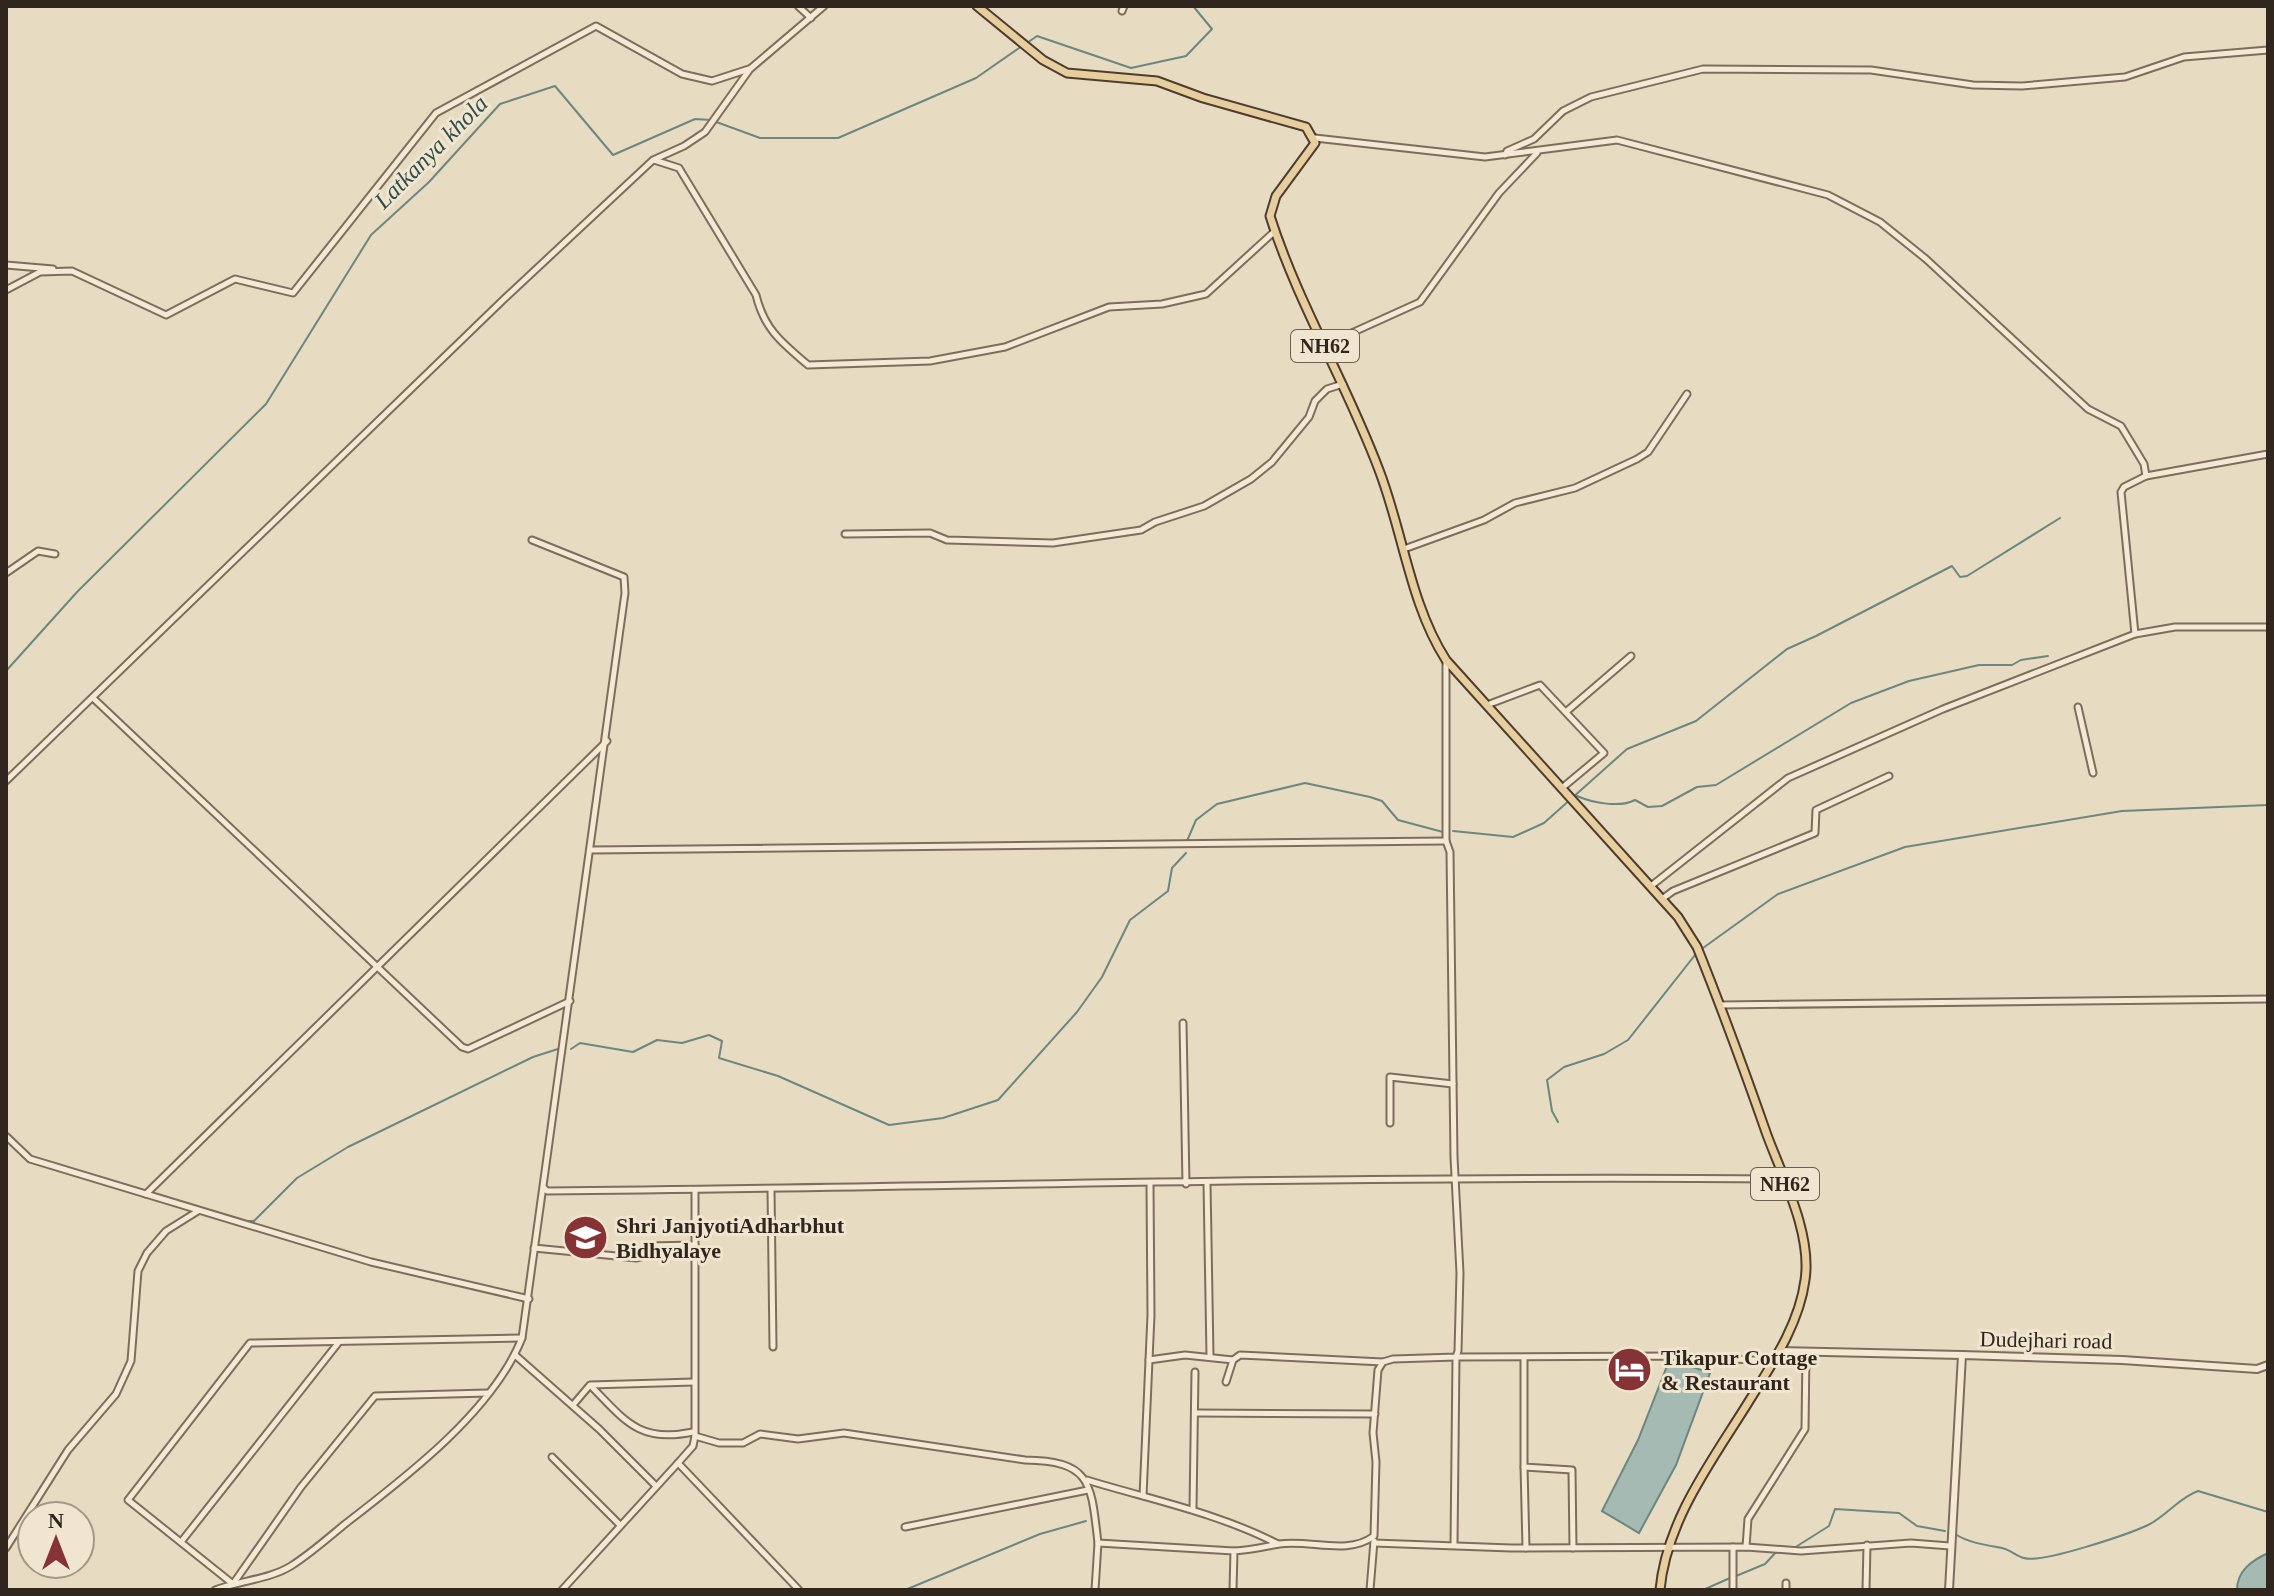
<svg xmlns="http://www.w3.org/2000/svg" width="2274" height="1596" viewBox="0 0 2274 1596" font-family="'Times New Roman',serif">
  <style>
    .water { fill: #a4bab3; stroke: #6c8780; stroke-width: 2 }
    .lines { fill: none; stroke-linecap: round; stroke-linejoin: round }
    .stream { stroke: #6c8780; stroke-width: 2 }
    .minor-casing { stroke: #7f6d5b; stroke-width: 9 }
    .tertiary-casing { stroke: #7f6d5b; stroke-width: 10 }
    .primary-casing { stroke: #4d3c2f; stroke-width: 11 }
    .minor { stroke: #f3e9d4; stroke-width: 5 }
    .tertiary { stroke: #f3e9d4; stroke-width: 6 }
    .primary { stroke: #e6ce9e; stroke-width: 7 }
    .labels { text-anchor: middle; dominant-baseline: central; stroke-width: 6; stroke-linejoin: round; paint-order: stroke }
    .shield { fill: #f0e6d0; stroke: #6a6053; stroke-width: 2 }
    .shield-label { font-size: 20px; font-weight: bold; fill: #30261e }
    .poi-label { font-size: 22px; font-weight: bold; fill: #30261e; stroke: #f0e6d0; text-anchor: start }
    .street-label { font-size: 22px; fill: #30261e; stroke: #f0e6d0 }
    .water-label { font-size: 24px; font-style: italic; fill: #2f4e4b; stroke: #f0e6d0 }
  </style>
  <rect width="100%" height="100%" fill="#e7dbc2"/>
  <g class="water">
    <polygon points="1687,1365 1710,1373 1676,1465 1639,1533 1602,1511 1638,1440 1667,1366"/>
    <path d="M2268 1553V1590H2237C2237 1571 2251 1561 2268 1553Z"/>
  </g>
  <g class="lines">
    <g class="stream">
      <polyline points="1027,43 1037,36 1131,68 1186,56 1212,29 1193,6"/>
      <polyline points="6,671 77,592 266,404 371,235 429,182 500,104 555,86 613,155 695,119 711,120 760,138 838,138 976,78 1022,46"/>
      <path d="M1577 796C1593 803 1620 808 1635 800L1648 807 1662 806 1697 787 1716 785 1851 703 1909 681 1979 665H2012L2021 660 2048 656"/>
      <polyline points="1453,831 1513,837 1544,823 1627,749 1696,721 1787,649 1816,636 1952,566 1960,577 1967,576 2060,518"/>
      <polyline points="1187,841 1196,820 1217,804 1305,783 1370,797 1382,801 1398,820 1443,832"/>
      <polyline points="1703,948 1778,894 1905,847 2122,811 2268,805"/>
      <polyline points="571,1049 580,1043 633,1052 657,1040 682,1043 709,1035 722,1041 719,1058 778,1076 889,1125 943,1118 998,1100 1077,1012 1102,977 1130,920 1168,891 1172,868 1186,853"/>
      <polyline points="1558,1122 1552,1111 1547,1080 1564,1067 1604,1054 1628,1040 1695,955"/>
      <polyline points="246,1221 254,1221 297,1178 348,1147 533,1057 561,1048"/>
      <path d="M1955 1534C1969 1543 1986 1545 2002 1548 2011 1550 2016 1556 2024 1558 2041 1564 2129 1534 2148 1525 2166 1516 2180 1497 2198 1491L2268 1512"/>
      <polyline points="1794,1548 1829,1526 1835,1509 1899,1513 1917,1526 1945,1531"/>
      <polyline points="1736,1576 1765,1564 1777,1551"/>
      <polyline points="905,1590 1040,1534 1086,1521"/>
      <polyline points="1448,1590 1466,1590"/>
      <polyline points="1703,1590 1730,1578"/>
    </g>
    <defs>
      <g id="minor">
        <polyline points="798,6 811,18"/>
        <polyline points="1122,11 1124,6"/>
        <polyline points="1315,138 1485,157 1617,140 1828,195 1880,222 1926,259 2088,409 2121,426 2144,464 2146,476 2268,454"/>
        <polyline points="1505,155 1507,151 1534,139 1563,111 1591,97 1703,69 1871,70 1973,85 2022,86 2125,77 2184,57 2268,50"/>
        <path d="M654 160 679 168 756 295C764 329 782 343 808 365L930 361 1005 347 1109 307 1162 304 1206 294 1275 231"/>
        <polyline points="6,265 53,269"/>
        <polyline points="6,290 40,272 72,271 166,315 235,279 293,293 436,113 596,26 682,74 712,81 749,69"/>
        <polyline points="1325,345 1420,302 1499,193 1537,153"/>
        <polyline points="845,534 930,533 947,540 1053,543 1141,530 1155,522 1204,506 1251,479 1272,462 1309,417 1315,401 1327,389 1343,384"/>
        <polyline points="1404,549 1484,520 1515,503 1575,488 1637,459 1648,452 1687,394"/>
        <polyline points="6,573 38,551 55,554"/>
        <polyline points="2135,634 2121,492 2124,487 2146,476"/>
        <polyline points="93,698 462,1047 468,1049 570,1001"/>
        <polyline points="1487,705 1540,685 1604,753 1562,788"/>
        <polyline points="2078,707 2093,773"/>
        <polyline points="1567,711 1631,656"/>
        <polyline points="6,781 503,300 653,160 684,146 705,132 750,69 824,6"/>
        <polyline points="592,850 1446,841"/>
        <polyline points="1651,886 1788,778 1943,709 2135,634 2175,627 2268,627"/>
        <polyline points="1662,899 1673,891 1815,833 1816,810 1889,776"/>
        <polyline points="1721,1005 2268,999"/>
        <polyline points="1183,1023 1186,1184"/>
        <polyline points="1390,1123 1390,1077 1453,1084"/>
        <polyline points="6,1136 30,1159 371,1262 529,1299"/>
        <polyline points="1207,1183 1210,1356"/>
        <path d="M544 1188 547 1191C959 1187 1371 1175 1783 1179"/>
        <polyline points="771,1189 773,1347"/>
        <polyline points="695,1190 695,1436"/>
        <polyline points="146,1194 607,741"/>
        <polyline points="534,1248 637,1258 645,1256 649,1246 695,1245"/>
        <polyline points="515,1355 599,1429 656,1486"/>
        <polyline points="1524,1359 1524,1467 1572,1470 1573,1548"/>
        <polyline points="1149,1360 1185,1355 1233,1360"/>
        <polyline points="1226,1382 1233,1360 1240,1355 1383,1362"/>
        <path d="M591 1386C626 1422 640 1443 693 1432"/>
        <polyline points="487,1393 375,1396 301,1487 233,1584 128,1500 250,1343 522,1338"/>
        <polyline points="573,1405 590,1385 694,1382"/>
        <polyline points="1196,1413 1375,1414"/>
        <polyline points="552,1457 620,1525"/>
        <polyline points="678,1463 799,1590"/>
        <polyline points="1524,1467 1526,1548"/>
        <path d="M1087 1480C1152 1500 1218 1513 1278 1544"/>
        <polyline points="1143,1496 1151,1315 1150,1184"/>
        <polyline points="1193,1509 1195,1372"/>
        <polyline points="905,1527 1088,1490"/>
        <polyline points="181,1542 339,1342"/>
        <polyline points="1374,1543 1511,1548 1746,1547 1801,1551 1911,1543 1950,1546"/>
        <polyline points="1454,1544 1456,1357 1674,1356 1773,1361"/>
        <polyline points="1733,1547 1733,1590"/>
        <polyline points="1746,1547 1748,1519 1805,1429 1806,1352"/>
        <polyline points="6,1548 68,1450 116,1394 131,1361 138,1271 147,1253 166,1231 198,1211"/>
        <path d="M215 1590C239 1581 270 1579 291 1566 310 1554 328 1538 345 1524 406 1477 493 1411 522 1338L625 593 624 577 532 540"/>
        <path d="M562 1590 678 1463 693 1446 695 1436 719 1443H743L760 1434 798 1439 844 1433 1025 1460C1092 1461 1091 1483 1098 1543L1234 1551"/>
        <polyline points="1095,1590 1098,1543"/>
        <path d="M1233 1590 1234 1551C1251 1550 1263 1547 1279 1544 1310 1539 1347 1556 1374 1536L1376 1462 1373 1433 1378 1370 1383 1362 1393 1359 1456 1357 1458 1351 1460 1273 1454 1157 1450 852 1446 841V660"/>
        <polyline points="1370,1590 1374,1541"/>
        <polyline points="1786,1590 1786,1583"/>
        <polyline points="1866,1590 1867,1545"/>
      </g>
      <g id="tertiary">
        <polyline points="1779,1351 1962,1355"/>
        <polyline points="1949,1590 1962,1355 2122,1360 2257,1369 2268,1365"/>
      </g>
      <path id="primary" d="M977 6 1043 60 1067 73 1157 81 1203 98 1306 127 1315 143 1276 196 1270 216C1298 304 1347 384 1379 470 1403 532 1410 604 1446 660L1678 917 1697 947C1722 1009 1745 1072 1767 1135 1783 1178 1812 1234 1805 1280 1799 1326 1770 1367 1746 1406 1711 1462 1666 1522 1660 1590"/>
    </defs>
    <use href="#minor" class="minor-casing"/>
    <use href="#tertiary" class="tertiary-casing"/>
    <use href="#primary" class="primary-casing"/>
    <use href="#minor" class="minor"/>
    <use href="#tertiary" class="tertiary"/>
    <use href="#primary" class="primary"/>
  </g>
  <defs>
    <symbol id="school-disc" viewBox="-11 -11 22 22"><circle r="9.5" fill="#863336" stroke="#f0e6d0"/><path d="M0-5L7-2L0 1L-7-2ZM-4 1L0 2.5L4 1V4Q0 6-4 4Z" fill="#fff"/></symbol>
    <symbol id="hotel-disc" viewBox="-11 -11 22 22"><circle r="9.5" fill="#863336" stroke="#f0e6d0"/><path d="M-6-4.5h1.5V1H6V5H4.5V3h-9V5H-6ZM-4 0a1.8 1.8 0 1 1 3.6 0ZM.5 0V-2.5h3Q6-2.5 6 0Z" fill="#fff"/></symbol>
  </defs>
  <g fill-rule="evenodd">
    <use href="#school-disc" x="560" y="1212" width="51" height="51"/>
    <use href="#hotel-disc" x="1604" y="1344" width="51" height="51"/>
  </g>
  <g class="labels">
    <g class="shield">
      <rect x="1291" y="330" width="68" height="32" rx="6"/>
      <rect x="1751" y="1168" width="68" height="32" rx="6"/>
    </g>
    <g class="shield-label">
      <text x="1325" y="346">NH62</text>
      <text x="1785" y="1184">NH62</text>
    </g>
    <g class="poi-label">
      <text x="616" y="1225">Shri JanjyotiAdharbhut<tspan x="616" dy="25">Bidhyalaye</tspan></text>
      <text x="1661" y="1357">Tikapur Cottage<tspan x="1661" dy="25">&amp; Restaurant</tspan></text>
    </g>
    <g class="street-label">
      <text transform="translate(2046 1340) rotate(1)">Dudejhari road</text>
    </g>
    <g class="water-label">
      <text transform="translate(431 152) rotate(-45)">Latkanya khola</text>
    </g>
  </g>
  <rect width="2274" height="1596" fill="none" stroke="#30261e" stroke-width="16"/>
  <g transform="translate(56 1540)"><circle r="38" fill="#f0e6d0" stroke="#a39989" stroke-width="2"/>
  <path d="M0-6L14 30L0 20L-14 30Z" fill="#863336"/>
  <text y="-12" font-size="22" font-weight="bold" text-anchor="middle" fill="#30261e">N</text>
  </g>
</svg>
